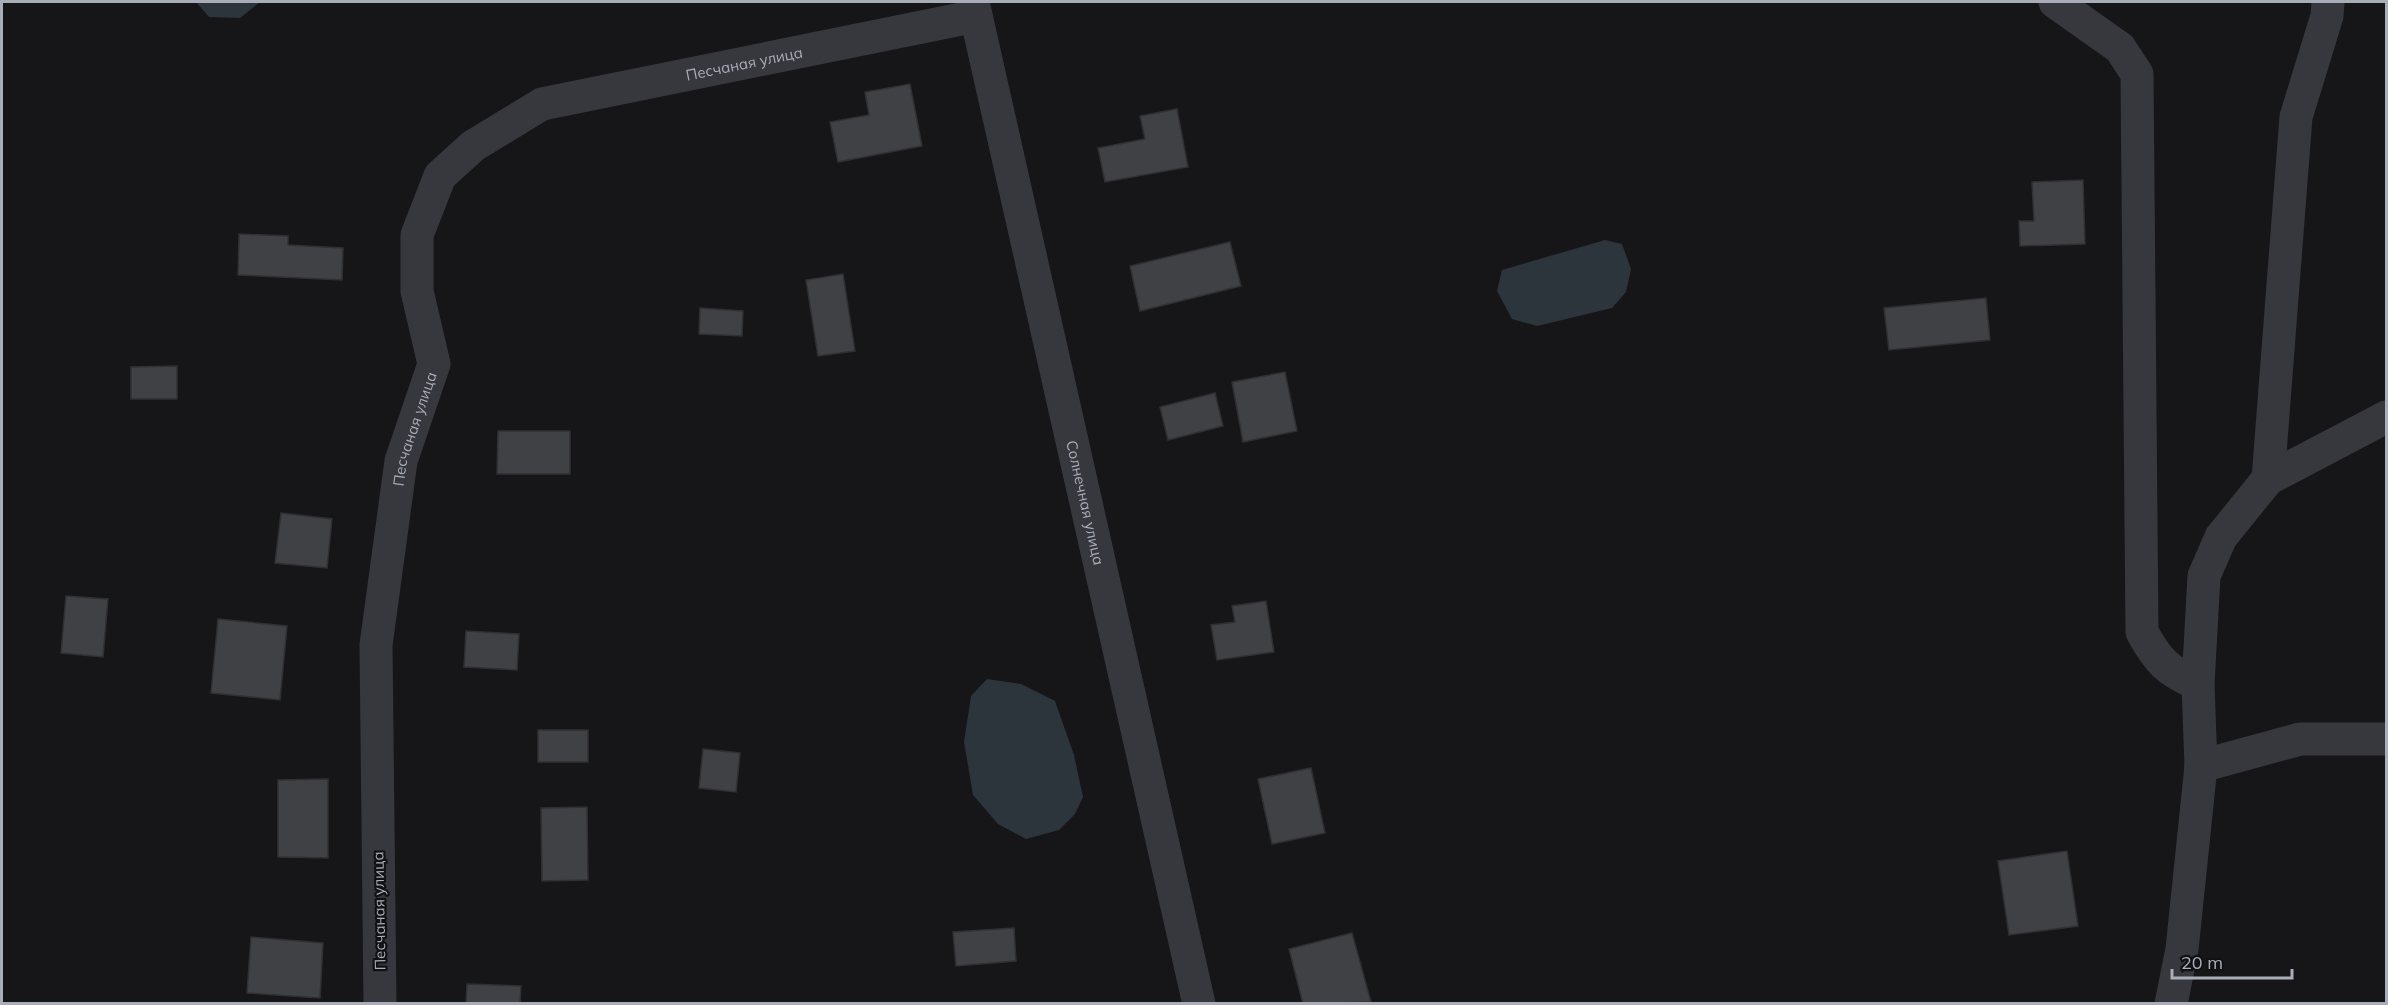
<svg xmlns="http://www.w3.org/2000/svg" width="2388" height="1005" viewBox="0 0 2388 1005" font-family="Mulish,sans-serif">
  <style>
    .water { fill: #2c353c }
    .building { fill: #404145; stroke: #303034; stroke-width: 1.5 }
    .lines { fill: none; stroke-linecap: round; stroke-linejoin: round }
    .street { stroke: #37383d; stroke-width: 33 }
    .labels { text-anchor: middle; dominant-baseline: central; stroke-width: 4.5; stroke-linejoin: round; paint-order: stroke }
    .street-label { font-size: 15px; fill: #a8adb8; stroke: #111113 }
  </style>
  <rect width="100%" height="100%" fill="#161618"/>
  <g class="water">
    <polygon points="196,2 260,2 240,18 209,17"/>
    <polygon points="1605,240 1622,244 1631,269 1626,292 1612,308 1537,326 1512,319 1497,291 1502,270"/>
    <polygon points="987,679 1021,684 1055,701 1074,755 1083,797 1075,814 1059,830 1026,839 998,824 973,795 964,742 971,696"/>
  </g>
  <g class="building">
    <polygon points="910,84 922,146 838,162 830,122 869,115 865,92"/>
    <polygon points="1177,109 1188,167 1105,182 1098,148 1145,139 1140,116"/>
    <polygon points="2083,180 2085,244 2020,246 2019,221 2034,221 2032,182"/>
    <polygon points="239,234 288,236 288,245 343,248 342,280 238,275"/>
    <polygon points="1230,242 1241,286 1140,311 1130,266"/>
    <polygon points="843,274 855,351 818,356 806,280"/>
    <polygon points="1986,298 1990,340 1889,350 1884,308"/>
    <polygon points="700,308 743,311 742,336 699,334"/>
    <polygon points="177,366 177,399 131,399 131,367"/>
    <polygon points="1285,372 1297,431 1243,442 1232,382"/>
    <polygon points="1215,393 1223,426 1168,440 1160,407"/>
    <polygon points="498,431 570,431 570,474 497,474"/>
    <polygon points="281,513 332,519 327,568 275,563"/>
    <polygon points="66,596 108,599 103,657 61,653"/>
    <polygon points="1266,601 1274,652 1217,660 1211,625 1235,622 1232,606"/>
    <polygon points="218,619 287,626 280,700 211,693"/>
    <polygon points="466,631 519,634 517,670 464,667"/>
    <rect x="538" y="730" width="50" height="32"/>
    <polygon points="703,749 740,753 736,792 699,788"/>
    <polygon points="1311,768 1325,833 1272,844 1258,779"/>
    <polygon points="328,779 328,858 278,857 278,780"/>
    <polygon points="587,807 588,880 542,881 541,808"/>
    <polygon points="2067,851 2078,926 2009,935 1998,861"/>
    <polygon points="1014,928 1016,961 956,966 953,932"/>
    <polygon points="1352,933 1371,1002 1303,1004 1289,949"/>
    <polygon points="251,937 323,943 320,998 247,993"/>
    <polygon points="467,984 521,986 520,1004 466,1004"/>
  </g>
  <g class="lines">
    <g class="street">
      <path id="s1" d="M973 2 1199 1004"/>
      <path d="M2055 2 2120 48 2137 74 2142 632C2158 661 2167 671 2198 684"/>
      <polyline points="2268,479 2296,117 2327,16 2328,2"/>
      <polyline points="2201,766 2300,739 2386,739"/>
      <path id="s2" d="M380 1004 376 645 401 461 434 364 417 291V235L440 176 473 146 542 104 976 16"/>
      <polyline points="2171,1004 2182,949 2201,766 2198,684 2204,576 2221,537 2268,479 2386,417"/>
    </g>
  </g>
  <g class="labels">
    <g class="street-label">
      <text stroke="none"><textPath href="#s2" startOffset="1173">Песчаная улица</textPath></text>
      <text stroke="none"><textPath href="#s2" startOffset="579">Песчаная улица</textPath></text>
      <text stroke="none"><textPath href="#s1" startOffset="513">Солнечная улица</textPath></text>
      <text transform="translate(379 911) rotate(-91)">Песчаная улица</text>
    </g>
  </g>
  <rect width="2388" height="1005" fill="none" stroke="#a8adb8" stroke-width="6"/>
  <path d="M2172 969v9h120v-9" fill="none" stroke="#a8adb8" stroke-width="3"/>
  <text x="2181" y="969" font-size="18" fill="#a8adb8" stroke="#111113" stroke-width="4.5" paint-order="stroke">20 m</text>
</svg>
